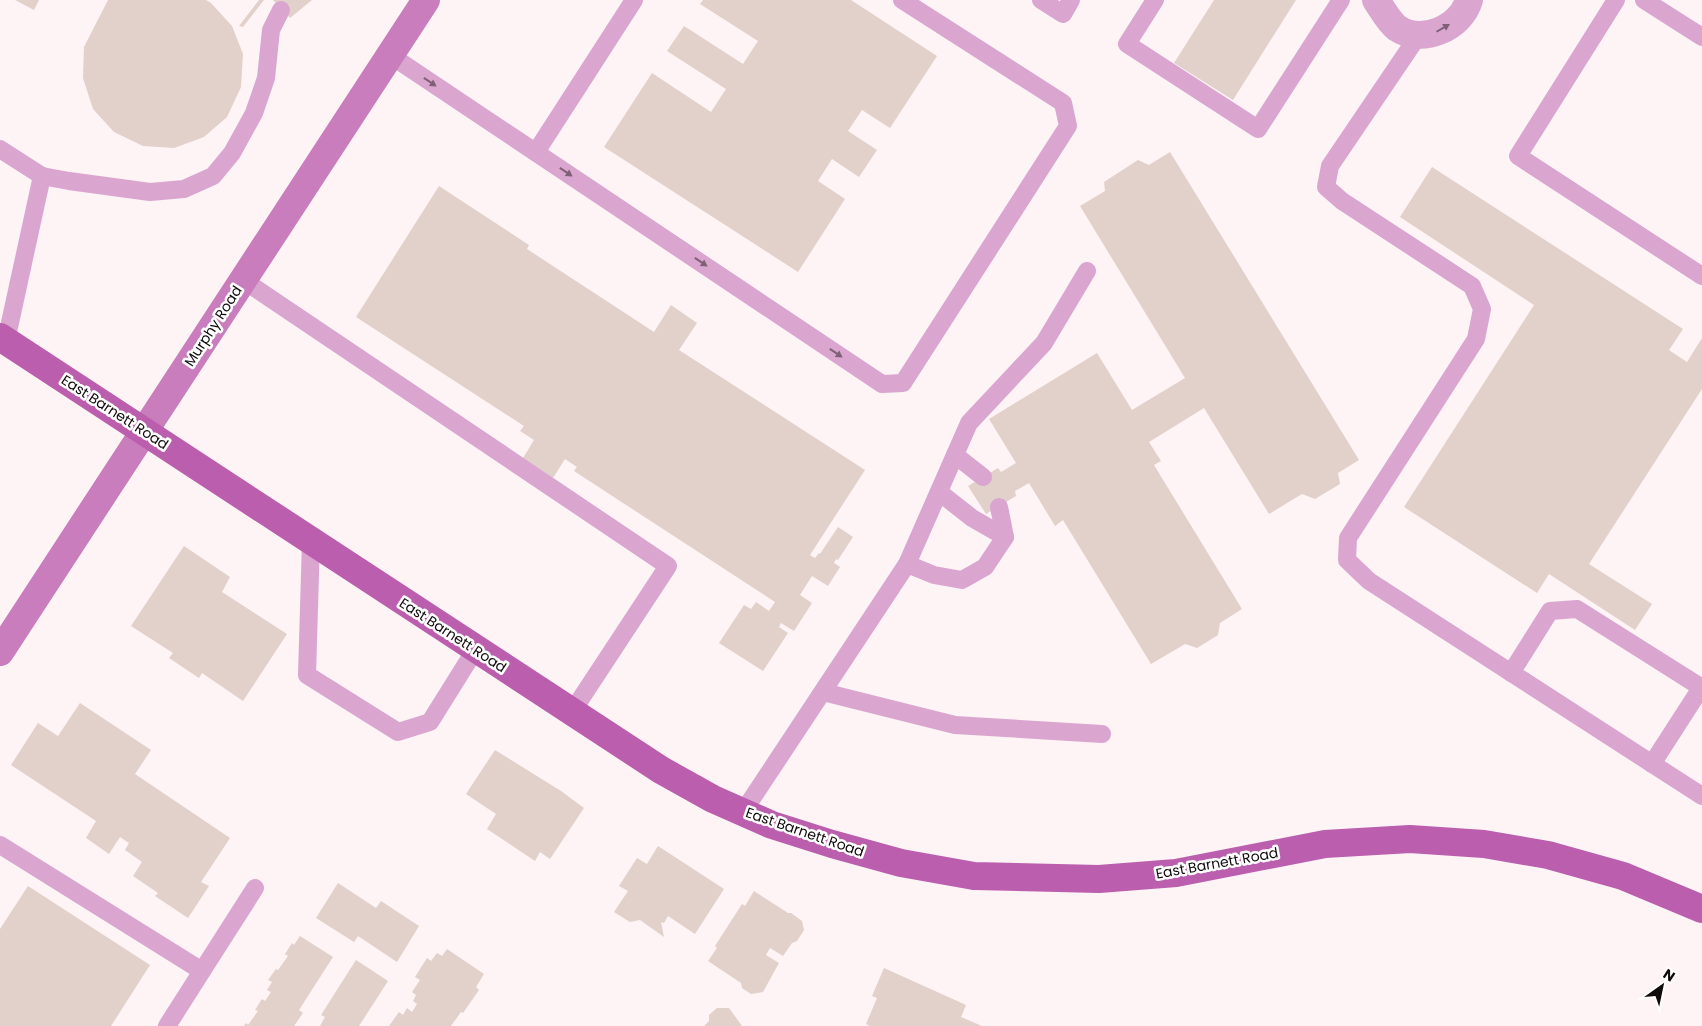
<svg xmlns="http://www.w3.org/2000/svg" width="1702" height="1026" viewBox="0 0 1702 1026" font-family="Poppins,sans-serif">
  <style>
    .building { fill: #e1d1ca }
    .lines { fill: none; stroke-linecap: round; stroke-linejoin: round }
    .lane { stroke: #daa6d0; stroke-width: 18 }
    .street { stroke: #daa6d0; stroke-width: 28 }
    .secondary { stroke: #c97dbc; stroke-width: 28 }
    .primary { stroke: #bb5eae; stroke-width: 28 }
    .oneway { fill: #7f6077 }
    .labels { text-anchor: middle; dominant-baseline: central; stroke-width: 5; stroke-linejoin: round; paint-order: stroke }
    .street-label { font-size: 14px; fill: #100a0b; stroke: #fff }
  </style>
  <rect width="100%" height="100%" fill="#fef3f5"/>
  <g class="building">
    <polygon points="15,0 39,0 34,10"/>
    <polygon points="108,0 206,0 211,3 232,26 243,54 241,87 227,117 204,137 174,148 143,146 114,132 93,109 83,78 84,47"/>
    <polygon points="259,0 264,0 243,27 239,26"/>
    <polygon points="273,0 312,0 290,18"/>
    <polygon points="703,0 851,0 937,56 890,128 862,110 848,131 877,150 859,177 832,159 818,181 845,199 798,272 604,147 652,73 711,112 726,89 667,51 684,26 743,64 758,41 700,4"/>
    <polygon points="1214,0 1296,0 1233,100 1174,63"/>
    <polygon points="1170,152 1359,460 1338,473 1340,484 1315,499 1302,494 1269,514 1204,408 1149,442 1161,461 1154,465 1242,609 1220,623 1218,635 1197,648 1185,644 1151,664 1063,520 1055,526 1029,483 1015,491 1016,496 986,514 968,486 998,468 1001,472 1016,463 989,419 1097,353 1132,410 1185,378 1080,206 1105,191 1104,182 1138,160 1149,165"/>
    <polygon points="1432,167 1683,329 1669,350 1687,362 1702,338 1702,389 1589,564 1652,604 1635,630 1549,574 1537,593 1404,507 1534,305 1400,217"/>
    <polygon points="439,186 529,245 527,249 654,332 671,305 697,323 679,350 865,470 810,555 815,558 819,553 820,554 838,527 853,537 838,560 836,559 834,563 840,567 828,586 812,576 800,595 812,603 794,631 781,623 779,627 788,633 763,671 719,643 744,605 751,609 756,602 769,611 775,602 574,471 577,467 565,459 553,478 523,458 534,440 520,431 524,426 356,317"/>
    <polygon points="184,546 230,577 222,592 287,634 243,701 202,673 199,678 169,658 173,653 131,626"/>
    <polygon points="80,703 151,750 135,774 230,838 201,882 209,886 188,918 155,896 158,893 133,876 142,862 125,850 129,843 120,837 109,854 86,838 96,821 11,765 38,723 58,736"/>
    <polygon points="495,750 561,791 584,808 550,859 540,852 535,861 487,829 496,814 466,794"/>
    <polygon points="658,846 724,889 695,934 668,916 664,923 661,922 664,937 640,920 630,922 614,912 628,891 619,886 637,858 647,864"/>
    <polygon points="338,883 376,908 381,901 419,926 397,962 358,936 354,942 316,918"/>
    <polygon points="28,886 150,965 111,1026 0,1026 0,929"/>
    <polygon points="754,891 788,913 791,913 802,921 804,930 797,941 792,943 783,956 770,948 766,955 779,963 763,992 751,994 742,988 741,983 708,961 717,948 715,946 742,904 745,906"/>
    <polygon points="300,936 333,957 299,1010 303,1013 294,1026 244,1026 246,1023 248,1025 258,1011 255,1010 262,999 265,1001 271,992 267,990 272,982 268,980 276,969 278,970 288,956 285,954 292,943 294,945"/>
    <polygon points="447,949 484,974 476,987 479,990 463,1013 461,1012 451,1026 389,1026 399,1012 403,1015 407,1008 412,1012 417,1004 413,1001 416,995 412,992 420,980 415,977 427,958 431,961 437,953 442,956"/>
    <polygon points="356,960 388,981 359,1026 320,1026 325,1017 321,1015"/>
    <polygon points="884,968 966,1005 961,1017 982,1026 870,1026 866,1024 877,998 872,996"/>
    <polygon points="717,1008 729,1008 742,1026 704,1026 709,1021 709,1015"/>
  </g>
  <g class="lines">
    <g class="lane">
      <polyline points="1041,0 1063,14 1071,0"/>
      <polyline points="1155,0 1127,44 1258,129 1341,0"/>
      <polyline points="1616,0 1518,156 1702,276"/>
      <polyline points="1644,0 1702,37"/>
      <polyline points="1418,36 1330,166 1326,187 1342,201 1472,286 1482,309 1476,339 1348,538 1347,560 1369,581 1702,796"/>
      <polyline points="390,55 882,384 903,383 1068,126 1063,103 902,0"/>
      <polyline points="0,149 42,176 6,341"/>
      <polyline points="536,152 634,0"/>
      <polyline points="42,176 69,181 150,192 184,189 213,176 232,153 254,113 266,78 271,30 281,10"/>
      <polyline points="243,280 668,566 572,712"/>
      <polyline points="955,455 983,477"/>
      <polyline points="939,492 972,518 1005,537"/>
      <polyline points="311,541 307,675 398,732 430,722 475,650"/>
      <polyline points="907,564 934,575 962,580 985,567 1005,537 999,507"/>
      <polyline points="1511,673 1550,611 1577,609 1702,688"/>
      <polyline points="823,692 955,725 1102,734"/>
      <polyline points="1652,764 1701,688"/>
      <polyline points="743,812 907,564 969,423 1044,343 1087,271"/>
      <polyline points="0,845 202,971 167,1026"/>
      <polyline points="202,971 255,888"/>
    </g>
    <path class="street" d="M1376 0C1382 9 1389 22 1397 28 1422 45 1461 28 1469 0"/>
    <polyline class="secondary" points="0,652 426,0"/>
    <polyline class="primary" points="0,337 661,770 713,799 772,825 832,844 901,863 974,876 1099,879 1176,873 1325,844 1410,839 1484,844 1548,855 1623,876 1702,909"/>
  </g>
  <defs><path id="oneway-solid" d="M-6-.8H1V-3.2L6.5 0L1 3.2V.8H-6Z" transform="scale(1.25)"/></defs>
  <g class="oneway">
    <use href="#oneway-solid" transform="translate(1443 28) rotate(-30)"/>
    <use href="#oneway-solid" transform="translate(430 82) rotate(34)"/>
    <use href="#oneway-solid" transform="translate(566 172) rotate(34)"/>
    <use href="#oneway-solid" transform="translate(701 262) rotate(34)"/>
    <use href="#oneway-solid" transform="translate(836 353) rotate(34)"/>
  </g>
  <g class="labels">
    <g class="street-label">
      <text transform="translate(213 326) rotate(-57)">Murphy Road</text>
      <text transform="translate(115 412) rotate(33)">East Barnett Road</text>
      <text transform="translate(453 635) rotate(33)">East Barnett Road</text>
      <text transform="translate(805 832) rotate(19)">East Barnett Road</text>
      <text transform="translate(1217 863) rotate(-10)">East Barnett Road</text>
    </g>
  </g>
  <g transform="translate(1662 986) rotate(33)" stroke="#ffffff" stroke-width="4" paint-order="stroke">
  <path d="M0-4L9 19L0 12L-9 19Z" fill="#100a0b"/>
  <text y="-8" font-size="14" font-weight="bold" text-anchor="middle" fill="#100a0b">N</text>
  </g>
</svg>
